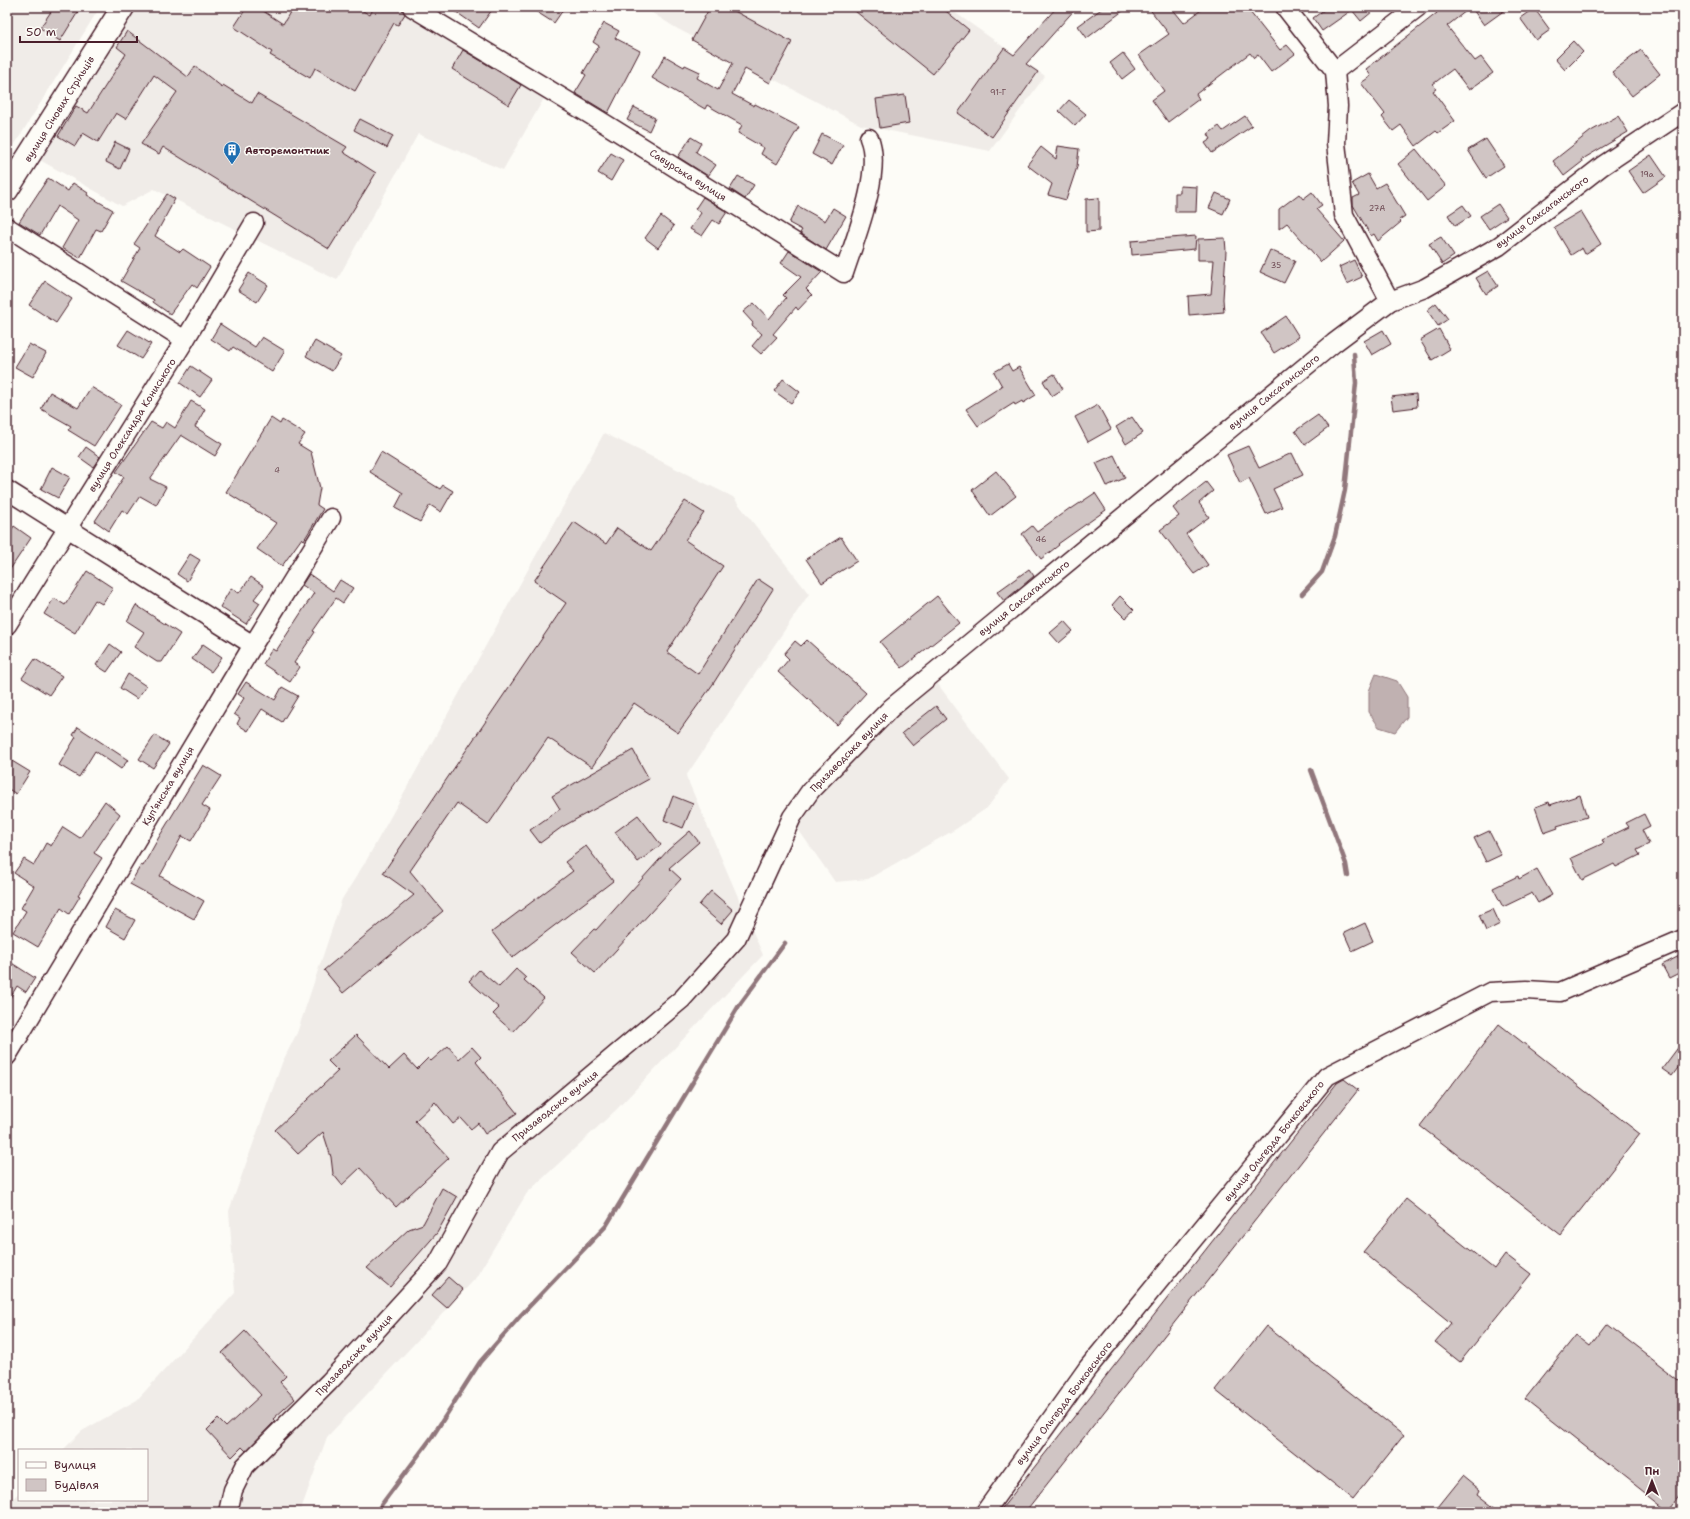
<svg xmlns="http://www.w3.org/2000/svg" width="1690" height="1519" viewBox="0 0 1690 1519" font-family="'Shantell Sans',sans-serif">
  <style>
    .built { fill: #f0ece8 }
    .water { fill: #c0b1b1; stroke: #91777b }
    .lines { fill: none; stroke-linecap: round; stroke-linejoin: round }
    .stream { stroke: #91777b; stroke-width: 4.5 }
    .building { fill: #d0c5c4; stroke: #4a1f2b }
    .minor-casing { stroke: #4a1f2b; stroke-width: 21 }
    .tertiary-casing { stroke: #4a1f2b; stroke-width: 25 }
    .minor { stroke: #fdfcf7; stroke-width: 18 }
    .tertiary { stroke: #fdfcf7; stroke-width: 22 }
    .labels { text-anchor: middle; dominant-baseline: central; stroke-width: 3; stroke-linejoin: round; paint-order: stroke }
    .number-label { font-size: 8px; fill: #6c4851 }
    .street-label { font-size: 10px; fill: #4a1f2b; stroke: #fdfcf7 }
    .poi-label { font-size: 10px; font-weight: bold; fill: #4a1f2b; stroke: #fdfcf7; text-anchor: start }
  </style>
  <rect width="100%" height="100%" fill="#fdfcf7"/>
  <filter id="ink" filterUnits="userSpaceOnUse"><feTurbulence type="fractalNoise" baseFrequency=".025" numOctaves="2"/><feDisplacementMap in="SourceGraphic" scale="8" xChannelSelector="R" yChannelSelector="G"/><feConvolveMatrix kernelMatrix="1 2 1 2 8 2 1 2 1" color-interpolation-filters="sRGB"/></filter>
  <g filter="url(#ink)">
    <g class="built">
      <polygon points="7,7 100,7 7,157"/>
      <polygon points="135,7 404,7 546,95 503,170 418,134 337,280 154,189 122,206 38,159"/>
      <polygon points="643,7 947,7 1045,76 990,151 861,125 676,28"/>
      <polygon points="604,433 733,497 809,594 686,776 763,955 616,1110 527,1193 475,1279 327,1437 300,1512 7,1512 7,1504 19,1493 19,1500 147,1500 147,1450 63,1450 82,1431 137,1400 235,1293 229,1211 282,1063 297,1033 342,899 366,861"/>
      <polygon points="937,683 1009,779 987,808 956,829 868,879 835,882 793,822 887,719"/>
    </g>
    <polygon class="water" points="1376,674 1397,681 1407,697 1407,717 1395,732 1379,727 1369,712 1369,691"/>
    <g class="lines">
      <g class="stream">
        <polyline points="1302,594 1322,572 1335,536 1345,490 1356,383 1354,354"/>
        <polyline points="1311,770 1346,864 1348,876"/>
        <polyline points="376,1512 432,1437 480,1362 521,1315 606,1226 740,1004 785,943"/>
      </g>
    </g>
    <g class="building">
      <polygon points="54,7 81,7 60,41 40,28"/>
      <polygon points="247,7 257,7 283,24 293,7 356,7 370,15 374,7 402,7 405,14 398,25 394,23 355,91 315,68 310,78 270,55 272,52 234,27"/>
      <polygon points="449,7 494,7 479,28"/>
      <polygon points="529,7 565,7 554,23"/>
      <polygon points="710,7 727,7 792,42 770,83 745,69 732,94 754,106 755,104 799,127 777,164 761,154 764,148 738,133 742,125 707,105 705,109 652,78 665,56 684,67 685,65 700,72 697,78 718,90 733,63 692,40"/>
      <polygon points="850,7 941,7 969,30 933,74"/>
      <polygon points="1057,7 1077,7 1026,64 1038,72 992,137 958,113 1004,48 1014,55"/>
      <polygon points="1104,7 1128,7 1087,38 1078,26"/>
      <polygon points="1148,7 1171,7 1184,23 1205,7 1246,7 1280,50 1287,45 1295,54 1271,72 1258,55 1254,58 1250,53 1196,94 1199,99 1168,122 1152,100 1164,91 1139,55 1169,34"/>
      <polygon points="1328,7 1378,7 1361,21 1352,10 1322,31 1313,18"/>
      <polygon points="1432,7 1509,7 1484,25 1471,7 1447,26 1475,61 1481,57 1493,73 1469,90 1453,69 1433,84 1436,89 1433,91 1455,121 1438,133 1436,131 1416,146 1401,125 1393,131 1382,117 1385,114 1361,83 1371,76 1366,69 1437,13"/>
      <polygon points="1534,8 1550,30 1536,40 1520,18"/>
      <polygon points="604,23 619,31 615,38 640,51 608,113 575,93 586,75 583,73 599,46 593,42"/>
      <polygon points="127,31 188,77 195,66 222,87 223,85 252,103 257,94 347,147 343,152 376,173 329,249 163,147 159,154 141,144 177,92 154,75 126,119 116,113 98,142 83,133 75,146 58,136 76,106 88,113 126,54 117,47"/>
      <polygon points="1573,41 1583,52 1565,70 1555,59"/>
      <polygon points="463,50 521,85 509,105 452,69"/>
      <polygon points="1641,50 1660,74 1632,96 1612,72"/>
      <polygon points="1123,53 1135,69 1122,79 1110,63"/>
      <polygon points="905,95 909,123 880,128 876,99"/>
      <polygon points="1069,100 1086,114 1075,126 1059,111"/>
      <polygon points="634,107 655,118 649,131 627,120"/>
      <polygon points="1245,116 1252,126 1212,153 1205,143 1211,139 1208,134 1219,126 1223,131"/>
      <polygon points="1618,116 1628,132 1581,160 1582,162 1564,176 1553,161 1591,131"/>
      <polygon points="360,119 393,136 387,148 354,130"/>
      <polygon points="822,134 843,145 832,165 812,154"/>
      <polygon points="691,137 701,143 696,152 716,165 708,176 678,157"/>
      <polygon points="1486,139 1504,166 1486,178 1468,150"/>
      <polygon points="115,142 129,149 120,169 106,162"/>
      <polygon points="1058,146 1079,149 1077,167 1066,200 1048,195 1052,184 1027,165 1041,147 1056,159"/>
      <polygon points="1416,149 1446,186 1427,201 1398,164"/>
      <polygon points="611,153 623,160 611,181 598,173"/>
      <polygon points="1651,155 1666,177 1643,193 1628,171"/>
      <polygon points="1368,174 1376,188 1385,183 1405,216 1399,220 1401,222 1378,241 1374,234 1371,236 1353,205 1353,198 1359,195 1352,183"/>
      <polygon points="738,176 754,185 745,199 730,189"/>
      <polygon points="48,178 68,191 73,183 88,193 87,195 113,210 101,231 96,229 80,258 62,248 78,220 57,206 40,235 19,222"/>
      <polygon points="1180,186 1197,187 1196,212 1175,212 1175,193 1180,193"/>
      <polygon points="1312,192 1322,205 1316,209 1344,241 1321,262 1287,223 1279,229 1279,209 1299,194 1303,199"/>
      <polygon points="1216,193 1230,199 1223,214 1209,208"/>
      <polygon points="167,194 175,199 155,236 180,252 183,249 210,267 197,288 192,284 170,314 153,302 154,300 121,281 140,248 134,244"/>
      <polygon points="703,197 727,212 719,224 713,220 702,236 690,229 701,213 695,209"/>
      <polygon points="1099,198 1099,231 1086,232 1086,199"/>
      <polygon points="1498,204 1507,217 1489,229 1480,216"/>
      <polygon points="1463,205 1471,216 1455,226 1448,215"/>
      <polygon points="798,206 825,221 833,208 846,216 826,250 800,233 802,230 789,223"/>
      <polygon points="1581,211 1601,244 1585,254 1582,248 1571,255 1554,227"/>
      <polygon points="661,216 674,226 658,248 645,238"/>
      <polygon points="1196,236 1195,249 1132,255 1131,241"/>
      <polygon points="1441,237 1454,256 1442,264 1429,244"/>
      <polygon points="1225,238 1226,251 1223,299 1224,312 1189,315 1188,296 1211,294 1214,260 1198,260 1198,239"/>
      <polygon points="1270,250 1295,261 1284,283 1260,272"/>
      <polygon points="789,251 822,272 806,289 812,295 798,310 796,307 773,334 777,337 761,354 752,346 762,334 752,325 753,323 743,312 754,303 769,319 786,298 783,295 801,277 781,263"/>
      <polygon points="1354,260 1362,277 1347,284 1339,267"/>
      <polygon points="1488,271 1498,286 1486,294 1476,278"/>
      <polygon points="249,273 268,285 257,302 238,290"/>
      <polygon points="45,281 72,299 56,323 29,305"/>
      <polygon points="1436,303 1448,319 1438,326 1427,310"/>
      <polygon points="1286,316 1299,337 1274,353 1261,333"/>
      <polygon points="220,324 255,347 262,337 285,351 272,372 233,347 230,351 211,339"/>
      <polygon points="1439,329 1450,349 1432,360 1420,340"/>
      <polygon points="128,330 151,344 141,359 118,345"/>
      <polygon points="1383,330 1391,344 1372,355 1364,341"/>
      <polygon points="315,341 341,356 332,371 306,356"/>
      <polygon points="29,344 46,353 33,377 15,367"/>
      <polygon points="1008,364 1012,371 1019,367 1036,395 1023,403 1022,401 1015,405 1014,403 978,426 966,409 1002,386 994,372"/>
      <polygon points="191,366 212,380 200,397 180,383"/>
      <polygon points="1054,374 1063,389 1052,396 1043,381"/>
      <polygon points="783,379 800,392 791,403 774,391"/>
      <polygon points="91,387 121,405 94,446 68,430 71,426 41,409 50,392 78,408"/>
      <polygon points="1416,394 1417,407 1393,410 1391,397"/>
      <polygon points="191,401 205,409 195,427 222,444 215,456 181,435 150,479 166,487 156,505 140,496 128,514 122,510 109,531 95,521 124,477 116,472 151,422 162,428 166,422 175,428"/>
      <polygon points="1098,405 1111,429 1088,442 1075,417"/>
      <polygon points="1318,415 1328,428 1305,445 1295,431"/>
      <polygon points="1132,417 1143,433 1126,444 1116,427"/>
      <polygon points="271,418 280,424 282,420 305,434 298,444 311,452 320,488 317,505 323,509 304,540 302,538 282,566 257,549 276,523 226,492"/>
      <polygon points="1248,446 1259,468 1292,453 1303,475 1273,489 1282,507 1266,514 1249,478 1240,483 1227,455"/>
      <polygon points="86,447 100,457 93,467 79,457"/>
      <polygon points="381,452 440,489 443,485 453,491 441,512 430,505 420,522 395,508 403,493 370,472"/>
      <polygon points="1114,455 1125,478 1107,486 1096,463"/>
      <polygon points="52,467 70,477 58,498 41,489"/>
      <polygon points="996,471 1016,496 990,516 972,490"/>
      <polygon points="1206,482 1213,491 1199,503 1209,517 1186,534 1208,565 1194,574 1160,530 1179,516 1173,508"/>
      <polygon points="1095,493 1106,510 1058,544 1059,545 1041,559 1022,534 1032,526 1037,532 1070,508 1071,509"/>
      <polygon points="685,501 704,513 685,540 723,566 667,652 698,674 758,579 773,589 713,684 678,733 634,703 592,767 548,738 488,825 457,803 410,871 443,911 343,993 324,970 414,895 383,873 566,603 534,581 574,522 606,544 617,528 651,551"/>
      <polygon points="14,526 31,538 7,574 7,536"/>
      <polygon points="841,537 857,561 822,583 806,559"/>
      <polygon points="190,554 200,560 187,581 177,574"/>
      <polygon points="1029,569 1034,576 1004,601 997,592"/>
      <polygon points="87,571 113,588 102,604 95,600 75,633 44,614 54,598 65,605"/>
      <polygon points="309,574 333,591 340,580 353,588 343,603 336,598 313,631 315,632 294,663 300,667 290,682 263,664 272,649 276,651 314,593 302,585"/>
      <polygon points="251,577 264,586 254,599 260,603 246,624 220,607 231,588 239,593"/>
      <polygon points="937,596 959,623 902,668 880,642"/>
      <polygon points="1120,596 1134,610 1125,618 1112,605"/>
      <polygon points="136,605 180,634 162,662 157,662 134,647 144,632 127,621"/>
      <polygon points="1064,621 1073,631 1059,643 1050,633"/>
      <polygon points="807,640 866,693 837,725 778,672 789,659 784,654 795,641 801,646"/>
      <polygon points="110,644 121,652 107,672 96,665"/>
      <polygon points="203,644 222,657 211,672 192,659"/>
      <polygon points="35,659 62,676 49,695 22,678"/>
      <polygon points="128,674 146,686 137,699 120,688"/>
      <polygon points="246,682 275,700 282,687 298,696 282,722 262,709 248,731 237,724 240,718 234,714 244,698 238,694"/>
      <polygon points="936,706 946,719 913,746 902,733"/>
      <polygon points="78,727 128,760 121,769 95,751 79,777 59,765 76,737 73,735"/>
      <polygon points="155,735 169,744 153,768 139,759"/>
      <polygon points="633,750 649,779 562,827 540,843 530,830 560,809 552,796"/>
      <polygon points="7,758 30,772 16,794 7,788"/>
      <polygon points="203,765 221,776 202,805 210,810 191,841 182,836 160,876 204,901 194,919 130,884 141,865 143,866 159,837"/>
      <polygon points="1580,795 1587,817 1557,826 1558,828 1544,833 1535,807 1549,802 1550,805"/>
      <polygon points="673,796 693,804 683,828 664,820"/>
      <polygon points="105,801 120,814 94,853 102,858 78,895 80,896 69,914 61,908 38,947 13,932 26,911 21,908 34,886 14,873 24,859 34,865 46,843 51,846 63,827 80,838"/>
      <polygon points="1644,814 1650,826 1642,830 1649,844 1637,850 1640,855 1616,867 1614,864 1582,880 1571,858 1604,843 1602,840 1629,827 1626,823"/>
      <polygon points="638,815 661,845 638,862 615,832"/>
      <polygon points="690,831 699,842 669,868 681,879 595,973 572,952 594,929 596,930 668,850"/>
      <polygon points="1489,831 1501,855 1486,862 1474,838"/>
      <polygon points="586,846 613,881 512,958 492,932 573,871 565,862"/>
      <polygon points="1537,869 1552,895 1538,903 1532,893 1503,907 1493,888 1518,876 1519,879"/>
      <polygon points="711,891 733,910 721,924 699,905"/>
      <polygon points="1493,909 1500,924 1486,931 1479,915"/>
      <polygon points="115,910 135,920 125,938 106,927"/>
      <polygon points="1365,923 1373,941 1352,951 1344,933"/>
      <polygon points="1683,954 1683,971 1669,978 1662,965"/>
      <polygon points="7,960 35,978 26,992 17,986 7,1003"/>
      <polygon points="516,969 526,978 524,980 544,998 513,1032 493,1014 499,1008 469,981 479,970 499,987"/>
      <polygon points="1499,1024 1640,1134 1561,1235 1420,1126"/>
      <polygon points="356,1035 389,1069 404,1055 417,1069 428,1058 431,1061 448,1046 459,1059 472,1047 481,1057 476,1062 517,1113 485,1134 478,1123 471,1129 461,1118 453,1124 435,1102 415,1121 449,1158 396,1207 360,1168 342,1185 333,1174 331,1157 323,1132 298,1154 275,1130 338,1071 328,1061"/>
      <polygon points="1683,1041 1683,1061 1672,1076 1662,1069"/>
      <polygon points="1344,1079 1358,1090 1025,1512 999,1512 1337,1083"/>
      <polygon points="442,1188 457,1197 437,1233 390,1287 367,1268 409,1229 423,1224"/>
      <polygon points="1406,1199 1494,1269 1505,1254 1531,1274 1460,1362 1435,1342 1451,1323 1363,1252"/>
      <polygon points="448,1277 463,1290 447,1308 432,1295"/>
      <polygon points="1607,1324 1683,1383 1683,1493 1668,1512 1525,1399 1576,1335 1590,1346"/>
      <polygon points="1266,1326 1404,1435 1353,1499 1215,1390"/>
      <polygon points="245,1331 286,1376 280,1382 295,1399 273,1419 275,1421 246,1451 242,1447 232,1457 207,1430 218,1419 226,1427 261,1395 222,1353"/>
      <polygon points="1463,1476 1480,1490 1478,1494 1501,1512 1434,1512"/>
    </g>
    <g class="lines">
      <defs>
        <g id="minor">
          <path d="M412 7 599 120 844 273C855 239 883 171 869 138"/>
          <polyline points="1285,7 1335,71 1338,106 1336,143 1344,215 1390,301"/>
          <polyline points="1335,71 1418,7"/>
          <polyline points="7,227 185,340"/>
          <polyline points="7,490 253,645"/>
          <polyline points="7,625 185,340 254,223"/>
          <polyline points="7,1056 253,645 331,518"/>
          <polyline points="228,1512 233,1490 245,1466 329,1382 438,1263 500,1152 682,999 736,939 792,817 811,790 891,708 1334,343 1390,301 1425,288 1499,246 1602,166 1683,112"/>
          <polyline points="985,1512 1087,1369 1327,1076 1490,992 1526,990 1560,992 1683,939"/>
        </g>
        <polyline id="tertiary" points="7,190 123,7"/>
      </defs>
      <use href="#minor" class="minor-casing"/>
      <use href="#tertiary" class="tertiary-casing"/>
      <use href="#minor" class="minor"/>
      <use href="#tertiary" class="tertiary"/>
    </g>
  </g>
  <defs>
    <symbol id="building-pin" viewBox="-11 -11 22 30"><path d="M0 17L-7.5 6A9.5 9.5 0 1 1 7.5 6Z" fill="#1f6fb2" stroke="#fdfcf7"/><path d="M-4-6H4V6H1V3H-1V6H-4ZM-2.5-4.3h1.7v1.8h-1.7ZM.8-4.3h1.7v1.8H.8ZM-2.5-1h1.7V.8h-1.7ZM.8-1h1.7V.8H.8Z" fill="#fff"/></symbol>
  </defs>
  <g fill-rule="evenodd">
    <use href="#building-pin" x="222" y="140" width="20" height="27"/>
  </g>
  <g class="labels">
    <g class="number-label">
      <text x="998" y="92">91-Г</text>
      <text x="1647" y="174">19а</text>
      <text x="1377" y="208">27А</text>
      <text x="1276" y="265">35</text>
      <text x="277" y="470">4</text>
      <text x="1041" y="539">46</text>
    </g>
    <g class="street-label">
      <text transform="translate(59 109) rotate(-58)">вулиця Січових Стрільців</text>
      <text transform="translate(688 175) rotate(32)">Савурська вулиця</text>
      <text transform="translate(1542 212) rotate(-37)">вулиця Саксаганського</text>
      <text transform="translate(1274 392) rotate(-39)">вулиця Саксаганського</text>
      <text transform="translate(132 425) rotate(-58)">вулиця Олександра Кониського</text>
      <text transform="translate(1024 598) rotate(-39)">вулиця Саксаганського</text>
      <text transform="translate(849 752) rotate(-46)">Призаводська вулиця</text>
      <text transform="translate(168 786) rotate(-59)">Купʼянська вулиця</text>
      <text transform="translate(555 1106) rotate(-39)">Призаводська вулиця</text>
      <text transform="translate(1274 1141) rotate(-51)">вулиця Ольгерда Бочковського</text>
      <text transform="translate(354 1355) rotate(-47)">Призаводська вулиця</text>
      <text transform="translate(1064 1403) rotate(-53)">вулиця Ольгерда Бочковського</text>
    </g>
    <g class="poi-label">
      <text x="245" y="150">Авторемонтник</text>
    </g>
  </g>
  <rect width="1690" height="1519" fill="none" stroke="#fdfcf7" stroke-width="24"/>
  <rect x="12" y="12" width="1666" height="1495" fill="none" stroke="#4a1f2b" stroke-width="1.5" filter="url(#ink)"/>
  <rect x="18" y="1449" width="130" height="52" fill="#fdfcf7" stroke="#b5a4a5"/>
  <rect x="26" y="1462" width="20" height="6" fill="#fdfcf7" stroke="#b5a4a5"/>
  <text x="54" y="1469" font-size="12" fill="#4a1f2b">Вулиця</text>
  <rect x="26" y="1479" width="20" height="12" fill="#d0c5c4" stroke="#b5a4a5"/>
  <text x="54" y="1489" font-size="12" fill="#4a1f2b">Будівля</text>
  <g transform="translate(1652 1481)" stroke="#fdfcf7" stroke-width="3" paint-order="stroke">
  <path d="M0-3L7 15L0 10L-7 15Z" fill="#4a1f2b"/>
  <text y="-6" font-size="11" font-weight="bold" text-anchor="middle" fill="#4a1f2b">Пн</text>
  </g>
  <path d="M20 36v6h117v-6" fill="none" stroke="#4a1f2b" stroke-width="2"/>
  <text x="26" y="36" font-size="12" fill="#4a1f2b" stroke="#fdfcf7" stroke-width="3" paint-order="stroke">50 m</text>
</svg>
